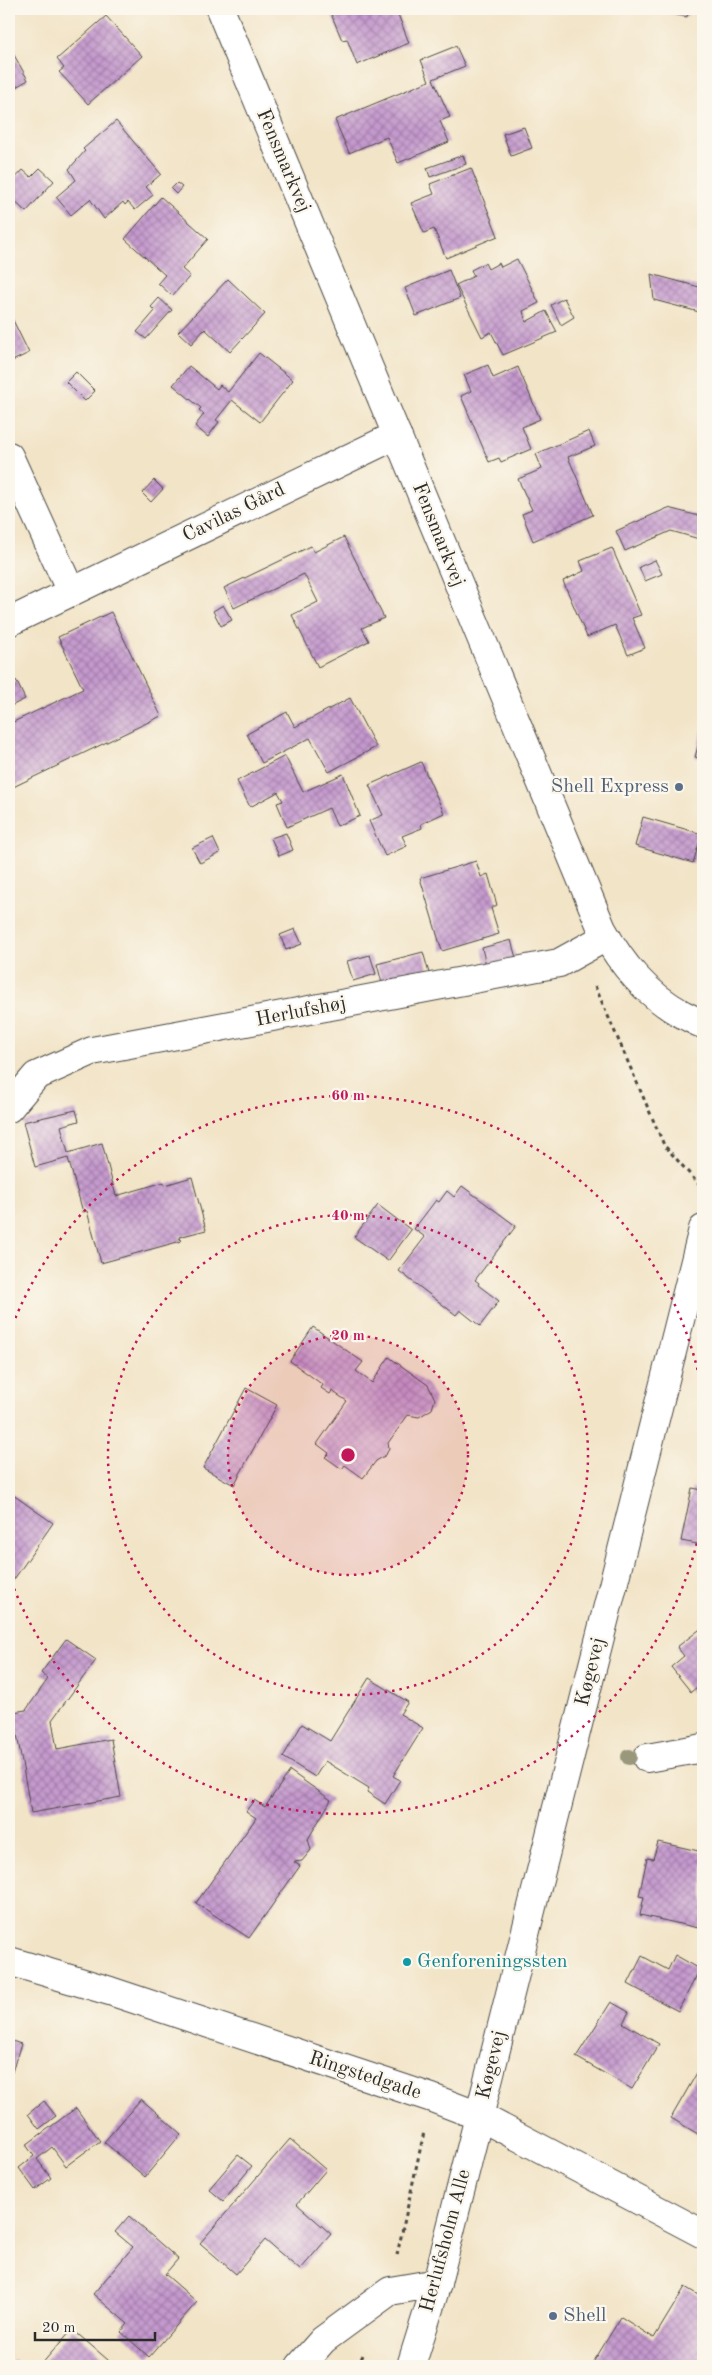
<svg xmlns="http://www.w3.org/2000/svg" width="712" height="2375" viewBox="0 0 712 2375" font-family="'Old Standard TT',serif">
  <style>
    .building { fill: url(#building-cross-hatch) }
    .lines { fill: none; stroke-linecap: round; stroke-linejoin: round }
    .minor-casing { stroke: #494742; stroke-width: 30 }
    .tertiary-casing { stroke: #494742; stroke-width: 30 }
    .path { stroke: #494742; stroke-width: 3; stroke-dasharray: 4 4; stroke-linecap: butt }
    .minor { stroke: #fff; stroke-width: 28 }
    .tertiary { stroke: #fff; stroke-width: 28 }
    .tree { fill: #99977b }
    .ring { fill: none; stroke: #c2185b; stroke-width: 2.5; stroke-dasharray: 2.5 5 }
    .service-dot { fill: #5c6f8a; stroke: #fbf7ec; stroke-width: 2 }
    .culture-dot { fill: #0f9aa8; stroke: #fbf7ec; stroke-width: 2 }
    .labels { text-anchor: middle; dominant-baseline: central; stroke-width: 4.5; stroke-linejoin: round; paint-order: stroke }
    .street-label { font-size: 20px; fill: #2b2b2b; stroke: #fbf7ec }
    .service-label { font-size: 20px; fill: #4e5e75; stroke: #fbf7ec; text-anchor: end }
    .culture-label { font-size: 20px; fill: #0d838f; stroke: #fbf7ec; text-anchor: start }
    .centre { fill: #c2185b; stroke: #fbf7ec; stroke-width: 2.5 }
    .ring-label { font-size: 15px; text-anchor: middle; font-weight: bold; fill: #c2185b; stroke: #fbf7ec; stroke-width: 4.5; stroke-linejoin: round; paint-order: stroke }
  </style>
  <defs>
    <pattern id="building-cross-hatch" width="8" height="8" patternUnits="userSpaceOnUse" patternTransform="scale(1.25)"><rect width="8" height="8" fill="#c599ce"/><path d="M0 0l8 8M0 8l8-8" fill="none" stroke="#a07da7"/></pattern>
  </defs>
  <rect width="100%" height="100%" fill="#fbf7ec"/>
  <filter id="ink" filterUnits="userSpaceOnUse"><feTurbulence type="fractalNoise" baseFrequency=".02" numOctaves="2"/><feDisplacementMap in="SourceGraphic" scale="10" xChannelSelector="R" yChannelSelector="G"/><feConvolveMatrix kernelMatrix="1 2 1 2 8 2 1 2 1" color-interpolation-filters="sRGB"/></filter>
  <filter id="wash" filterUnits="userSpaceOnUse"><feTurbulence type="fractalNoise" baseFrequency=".0096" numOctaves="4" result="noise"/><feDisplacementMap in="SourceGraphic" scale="20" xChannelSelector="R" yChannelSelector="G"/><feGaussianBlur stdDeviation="1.12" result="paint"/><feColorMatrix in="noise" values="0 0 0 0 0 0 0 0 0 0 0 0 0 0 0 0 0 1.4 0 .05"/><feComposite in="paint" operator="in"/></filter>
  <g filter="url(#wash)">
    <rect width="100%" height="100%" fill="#f2e4c7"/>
    <g id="blocks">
      <g class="building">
        <polygon points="343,9 396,9 409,43 357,65 347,39 342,40 331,14"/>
        <polygon points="651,9 689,9 687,17"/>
        <polygon points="106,16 142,56 88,104 59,72 64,68 57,59"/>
        <polygon points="9,46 28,80 9,91"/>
        <polygon points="456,46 465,66 433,79 450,117 440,121 449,142 398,163 387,137 349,153 335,120 429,81 421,60"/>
        <polygon points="116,121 161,174 146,187 153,195 135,210 128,202 125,205 123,202 104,219 90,199 71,215 56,197 76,180 69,169 85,151 83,149"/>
        <polygon points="524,127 532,148 511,156 503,134"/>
        <polygon points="463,155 466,164 430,177 427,168"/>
        <polygon points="40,168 54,181 26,212 9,196 9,185 23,170 31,177"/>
        <polygon points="471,168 498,236 446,258 434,229 424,233 411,203 434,194 430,184"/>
        <polygon points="177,183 182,187 176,194 171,189"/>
        <polygon points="161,197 208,239 182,269 190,276 172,296 158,283 165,275 125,239"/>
        <polygon points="517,259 539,303 523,311 526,322 546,311 557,332 503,355 491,332 482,337 456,285 474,276 471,270 485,263 488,269 499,263 501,267"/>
        <polygon points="449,270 460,298 416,316 405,288"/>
        <polygon points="651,274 703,288 703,313 654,300"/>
        <polygon points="228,279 265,314 230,352 205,329 191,344 178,332"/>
        <polygon points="159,298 172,310 146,339 137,332 155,311 151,307"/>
        <polygon points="564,298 574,317 561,325 551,305"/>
        <polygon points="9,312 29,353 10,362 9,359"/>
        <polygon points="259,353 293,380 260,422 232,400 216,420 219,422 208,437 195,426 204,414 199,410 201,408 173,385 189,366 217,389 220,385 228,392"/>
        <polygon points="488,365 493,378 518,367 540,419 522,427 531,449 501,462 499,458 489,462 461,396 471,391 464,375"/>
        <polygon points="76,372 95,391 85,401 66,382"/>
        <polygon points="589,431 595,446 568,457 593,515 533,541 522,514 532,510 518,479 542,469 536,454"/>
        <polygon points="154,480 163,489 151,502 142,493"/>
        <polygon points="668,508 703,517 703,540 671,531 625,551 616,531"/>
        <polygon points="344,537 384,618 362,628 369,641 318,667 292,615 318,602 304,574 234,608 224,588 311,546 314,552"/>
        <polygon points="612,548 641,615 632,618 645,648 628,655 615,625 587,637 563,581 584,571 580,561"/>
        <polygon points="655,560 662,574 645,581 639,567"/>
        <polygon points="223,605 232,620 221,626 213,611"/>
        <polygon points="111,612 161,716 9,789 9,724 83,689 58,637"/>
        <polygon points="16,680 25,699 9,707 9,684"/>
        <polygon points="350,698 376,747 329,772 310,738 262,763 247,734 287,712 295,727"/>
        <polygon points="703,728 703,759 695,757"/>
        <polygon points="285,756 303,792 343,774 360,816 337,826 329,808 287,827 277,803 283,801 278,792 250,807 237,781"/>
        <polygon points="421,762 444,813 421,824 422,828 402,836 407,846 385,856 369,821 383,815 369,785"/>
        <polygon points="643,817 702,834 693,863 635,846"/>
        <polygon points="286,833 293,850 279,856 271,838"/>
        <polygon points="213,838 220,853 200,863 192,848"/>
        <polygon points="476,861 481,877 488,874 497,905 491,908 499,934 442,951 420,878"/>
        <polygon points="295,929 302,944 286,950 280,935"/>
        <polygon points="511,940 516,958 486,966 482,948"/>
        <polygon points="423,952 431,980 384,991 377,964"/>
        <polygon points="370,955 376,974 353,981 347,961"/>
        <polygon points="76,1110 79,1121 61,1126 68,1153 102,1143 116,1196 164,1182 165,1185 192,1177 206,1230 179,1237 181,1241 101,1263 87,1211 83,1212 68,1158 35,1167 23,1122"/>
        <polygon points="462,1186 516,1226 475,1280 479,1283 478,1285 499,1301 480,1326 460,1310 456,1315 399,1271 425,1237 414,1229 436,1200 439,1202 447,1191 454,1197"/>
        <polygon points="378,1205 411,1230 388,1261 354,1237"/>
        <polygon points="313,1327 363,1362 356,1371 372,1383 389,1357 428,1385 435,1399 432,1409 419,1417 408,1415 388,1443 389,1448 386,1455 376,1461 363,1478 345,1465 342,1469 325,1457 329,1453 317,1444 347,1401 332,1391 330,1394 321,1388 323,1385 290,1361"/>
        <polygon points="246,1388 277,1405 234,1485 203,1468"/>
        <polygon points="692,1488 703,1490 703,1545 681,1541"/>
        <polygon points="9,1492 53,1523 10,1585 9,1584"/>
        <polygon points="703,1627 703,1682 691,1692 671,1667 684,1656 677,1647"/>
        <polygon points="66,1639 96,1660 52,1720 57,1749 111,1739 121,1797 31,1813 13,1712 26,1710 48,1679 41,1673"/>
        <polygon points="369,1678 408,1702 400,1714 423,1728 393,1776 400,1780 385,1804 367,1792 369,1788 325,1761 315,1777 283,1757 302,1724 330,1741"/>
        <polygon points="290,1771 331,1800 308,1839 311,1850 302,1861 294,1862 300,1866 249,1938 196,1903 256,1818 246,1811 254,1800 265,1807"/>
        <polygon points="658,1842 703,1852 703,1929 640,1915 644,1897 639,1896 647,1858 653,1859"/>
        <polygon points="675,1955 700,1969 678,2011 628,1984 642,1956 668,1970"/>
        <polygon points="611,2002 629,2012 623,2023 659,2044 632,2089 576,2057"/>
        <polygon points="9,2040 21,2044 9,2081"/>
        <polygon points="698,2071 703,2074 703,2137 671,2118"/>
        <polygon points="141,2099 181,2134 145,2177 104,2142"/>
        <polygon points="44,2101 56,2116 39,2129 28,2114"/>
        <polygon points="76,2108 100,2141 66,2166 52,2147 37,2159 51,2178 35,2190 19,2168 34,2156 26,2145"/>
        <polygon points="290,2139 326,2170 297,2204 331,2234 300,2270 265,2240 236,2274 200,2243"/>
        <polygon points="238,2155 252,2166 223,2201 209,2189"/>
        <polygon points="129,2216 178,2259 165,2274 197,2302 149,2357 121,2332 128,2324 93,2294 133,2247 115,2232"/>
        <polygon points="685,2287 703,2298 703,2366 591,2366 621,2317 654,2338"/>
        <polygon points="72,2329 115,2366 40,2366"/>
        <polygon points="14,2359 22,2366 9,2366"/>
      </g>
    </g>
  </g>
  <g filter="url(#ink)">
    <use href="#blocks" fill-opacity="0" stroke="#494742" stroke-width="1"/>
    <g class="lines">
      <defs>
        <g id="minor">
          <path d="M220 9 602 929C622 965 646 994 682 1014 689 1017 696 1022 703 1024"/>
          <polyline points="9,456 71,592"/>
          <polyline points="9,622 397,435"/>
          <polyline points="9,1108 36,1076 92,1051 559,963 606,937"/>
          <polyline points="647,1758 703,1748"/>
          <polyline points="300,2366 323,2340 390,2291 437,2283"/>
        </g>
        <g id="tertiary">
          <polyline points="9,1961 110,1991 432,2098 479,2116 703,2234"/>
          <polyline points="411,2366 437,2283 703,1229"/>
        </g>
      </defs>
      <use href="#minor" class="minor-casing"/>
      <use href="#tertiary" class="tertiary-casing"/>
      <g class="path">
        <polyline points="595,986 664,1145 703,1189"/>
        <polyline points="397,2255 424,2132"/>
        <polyline points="358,2366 363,2355"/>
      </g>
      <use href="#minor" class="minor"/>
      <use href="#tertiary" class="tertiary"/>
    </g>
    <circle class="tree" cx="629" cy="1757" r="8"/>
  </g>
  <circle cx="348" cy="1455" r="120" fill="#c2185b" fill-opacity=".12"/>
  <g class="ring">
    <circle cx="348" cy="1455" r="120"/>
    <circle cx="348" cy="1455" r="240"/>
    <path d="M703 1514A360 360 0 0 1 10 1578M10 1332A360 360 0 0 1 703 1396"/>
  </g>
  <g class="service-dot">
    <circle cx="679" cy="787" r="5"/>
    <circle cx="553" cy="2316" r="5"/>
  </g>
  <circle class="culture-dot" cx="407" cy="1962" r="5"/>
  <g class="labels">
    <g class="street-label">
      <text transform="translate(283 161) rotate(67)">Fensmarkvej</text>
      <text transform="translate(234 513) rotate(-26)">Cavilas Gård</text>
      <text transform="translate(438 535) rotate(68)">Fensmarkvej</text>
      <text transform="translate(301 1012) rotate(-11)">Herlufshøj</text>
      <text transform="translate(591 1672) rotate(-76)">Køgevej</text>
      <text transform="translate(492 2065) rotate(-76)">Køgevej</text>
      <text transform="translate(365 2076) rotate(18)">Ringstedgade</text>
      <text transform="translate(446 2241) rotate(-75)">Herlufsholm Alle</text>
    </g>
    <g class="service-label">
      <text x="669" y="787">Shell Express</text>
      <text x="563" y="2316" text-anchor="start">Shell</text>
    </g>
    <g class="culture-label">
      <text x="417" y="1962">Genforeningssten</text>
    </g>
  </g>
  <circle cx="348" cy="1455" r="8" class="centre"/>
  <g class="ring-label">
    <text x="348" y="1100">60 m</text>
    <text x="348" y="1220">40 m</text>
    <text x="348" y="1340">20 m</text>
  </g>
  <rect width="712" height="2375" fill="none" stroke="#fbf7ec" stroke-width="30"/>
  <path d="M35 2332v8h120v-8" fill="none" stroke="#2b2b2b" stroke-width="2.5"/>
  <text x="42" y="2332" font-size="15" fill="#2b2b2b" stroke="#fbf7ec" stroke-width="4" paint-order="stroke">20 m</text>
</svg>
